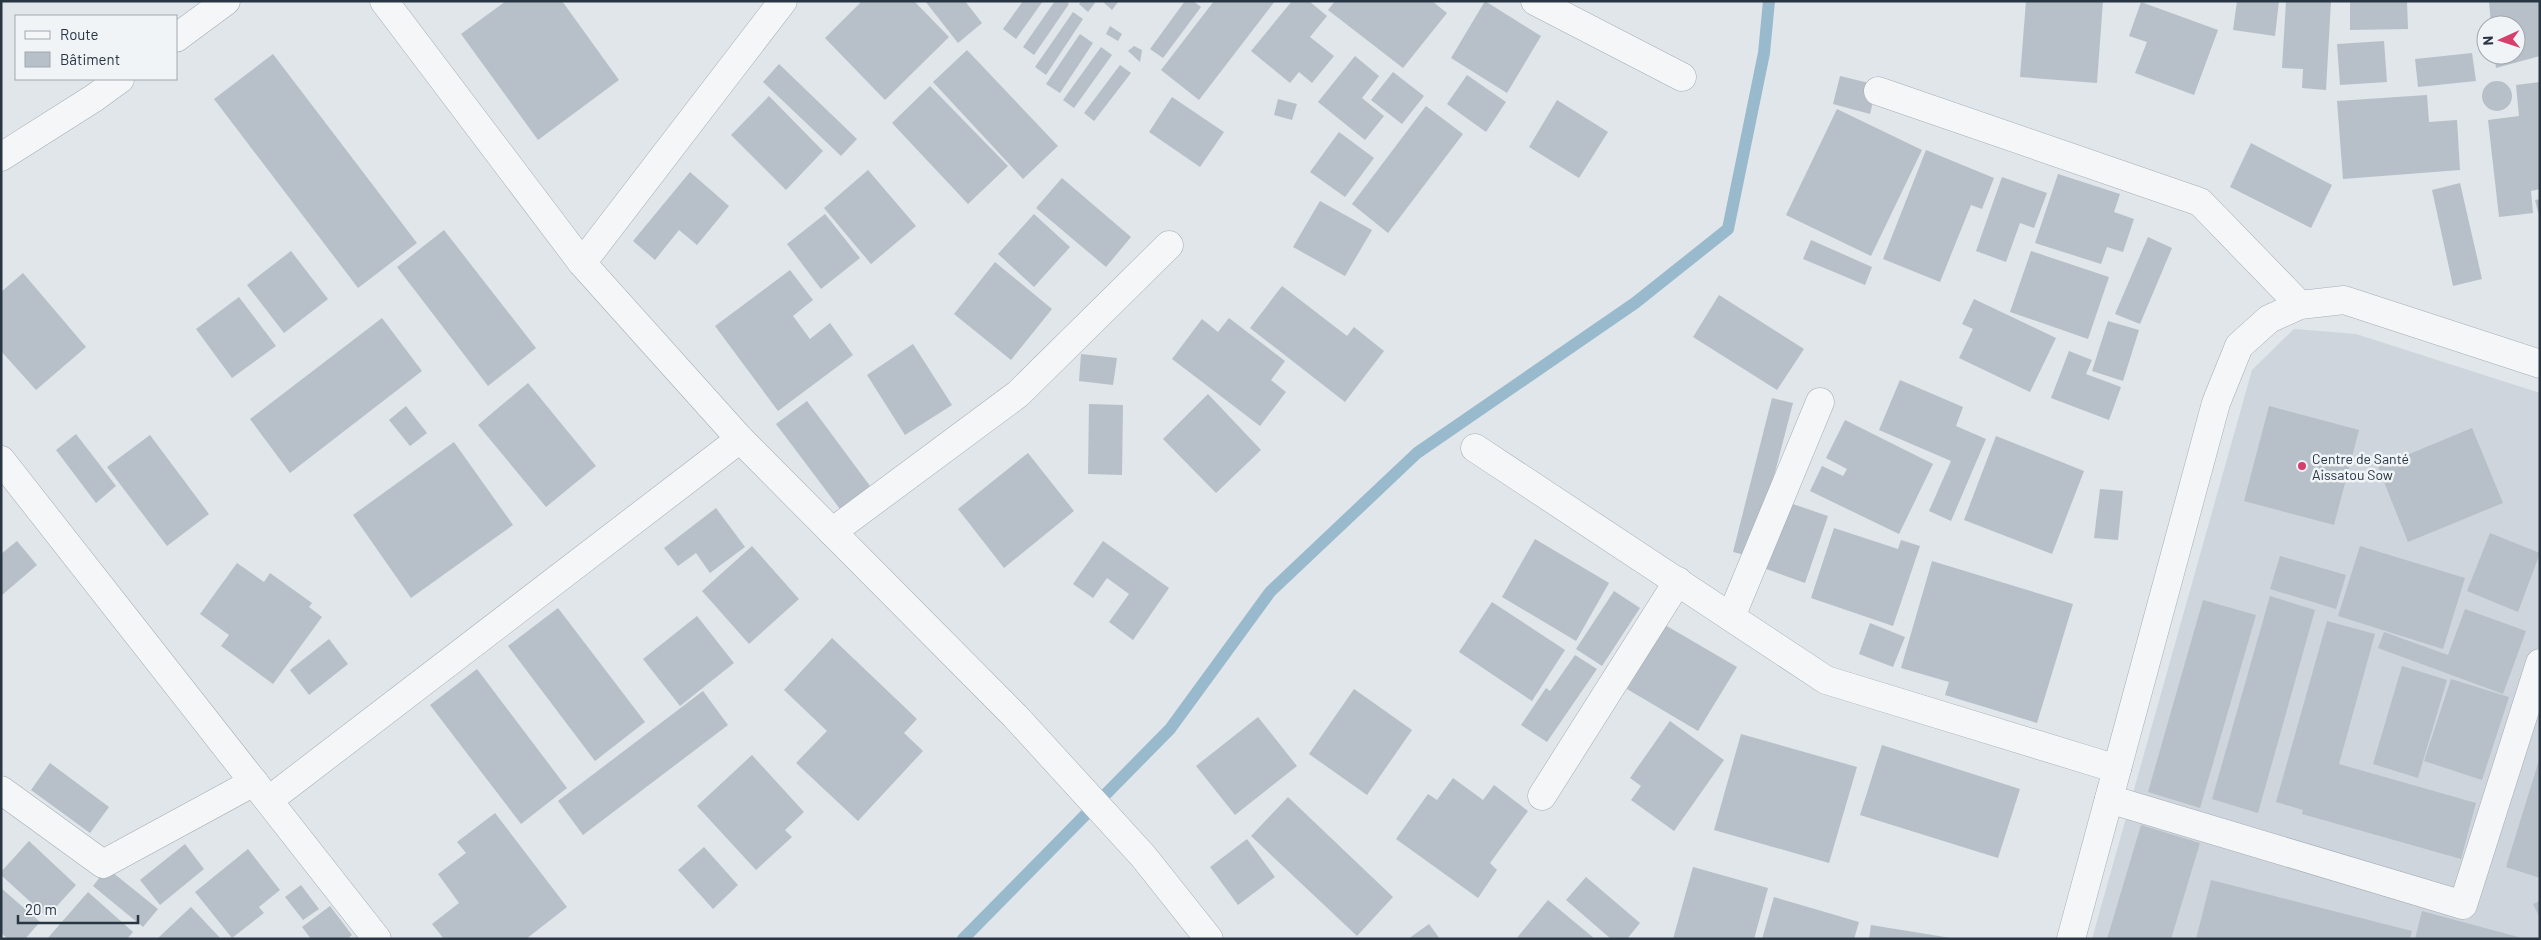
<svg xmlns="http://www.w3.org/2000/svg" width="2541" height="940" viewBox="0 0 2541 940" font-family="Barlow,sans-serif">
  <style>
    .built { fill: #ced5dc }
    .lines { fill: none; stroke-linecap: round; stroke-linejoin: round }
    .stream { stroke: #99b9cc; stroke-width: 12 }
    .building { fill: #b7c0c8 }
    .minor-casing { stroke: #a5adb5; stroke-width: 29 }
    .minor { stroke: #f4f6f8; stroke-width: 28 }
    .poi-dot { fill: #d63e6b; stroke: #f0f4f7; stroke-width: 2 }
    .labels { text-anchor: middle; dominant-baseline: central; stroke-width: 5; stroke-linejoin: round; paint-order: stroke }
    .poi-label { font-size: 14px; fill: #283543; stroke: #f0f4f7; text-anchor: start }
  </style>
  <rect width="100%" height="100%" fill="#e0e6ea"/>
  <polygon class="built" points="2294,329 2356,334 2540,393 2540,939 2092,939 2252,370"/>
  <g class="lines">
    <polyline class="stream" points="963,939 1170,729 1270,592 1417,453 1635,303 1728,229 1764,53 1769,1"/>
  </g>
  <g class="building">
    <polygon points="506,1 562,1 619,80 538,140 461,34"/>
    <polygon points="862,1 914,1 949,37 885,100 825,38"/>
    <polygon points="925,1 965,1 982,23 958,43"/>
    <polygon points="1023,1 1043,1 1016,39 1003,29"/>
    <polygon points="1055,1 1066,1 1069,4 1034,55 1023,47"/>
    <polygon points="1081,1 1093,1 1095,3 1088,12 1079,4"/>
    <polygon points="1102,1 1117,1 1118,2 1112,10"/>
    <polygon points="1185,1 1193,1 1201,7 1163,58 1150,49"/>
    <polygon points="1214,1 1275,1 1199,100 1161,70"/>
    <polygon points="1292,1 1309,1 1327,16 1310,37 1334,56 1312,83 1299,72 1290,83 1251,51"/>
    <polygon points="1335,1 1432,1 1447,13 1403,68 1328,10"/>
    <polygon points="1485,1 1541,36 1507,93 1451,58"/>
    <polygon points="2026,1 2103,1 2097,83 2020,77"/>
    <polygon points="2237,1 2279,1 2275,36 2233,30"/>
    <polygon points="2286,1 2331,1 2326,90 2302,88 2303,69 2282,68"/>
    <polygon points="2350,1 2407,1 2408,29 2350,30"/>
    <polygon points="2489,1 2540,1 2540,56 2496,68 2494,55 2516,55 2516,25 2491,25"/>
    <polygon points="2141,2 2218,30 2194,95 2135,73 2147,42 2129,36"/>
    <polygon points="1073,12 1083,19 1046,75 1035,67"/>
    <polygon points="1110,26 1122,34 1118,41 1106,34"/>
    <polygon points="1080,34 1093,43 1060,93 1046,84"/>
    <polygon points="2384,41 2387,82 2340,85 2337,44"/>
    <polygon points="1134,46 1142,50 1140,62 1128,51"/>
    <polygon points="1101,47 1112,55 1074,108 1063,100"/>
    <polygon points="967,50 1058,146 1023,179 933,82"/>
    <polygon points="2472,53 2476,81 2418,87 2415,59"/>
    <polygon points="273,54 417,243 358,288 214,99"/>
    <polygon points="1355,56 1379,76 1362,98 1384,116 1365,140 1318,102"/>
    <polygon points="779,64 857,139 841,156 763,82"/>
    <polygon points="1120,65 1131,73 1094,121 1084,113"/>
    <polygon points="1393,72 1424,96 1402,124 1371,100"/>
    <polygon points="1467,75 1506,102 1486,132 1447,104"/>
    <polygon points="1840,76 1877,85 1870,114 1833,104"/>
    <circle cx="2497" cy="96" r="15"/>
    <polygon points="2540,82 2540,189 2531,191 2533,213 2499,217 2488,120 2519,116 2516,85"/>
    <polygon points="930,86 1008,166 968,204 892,123"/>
    <polygon points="2427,95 2429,122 2457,120 2460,170 2343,179 2337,101"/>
    <polygon points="769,96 823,151 786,190 731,135"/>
    <polygon points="1172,97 1224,132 1200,167 1149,132"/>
    <polygon points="1278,99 1297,104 1292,120 1274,115"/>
    <polygon points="1557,100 1608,132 1579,178 1529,147"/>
    <polygon points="1426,106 1463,134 1388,233 1352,204"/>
    <polygon points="1837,109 1922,150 1871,256 1786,215"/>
    <polygon points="1339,132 1374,158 1345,197 1310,172"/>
    <polygon points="2251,143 2332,185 2311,228 2230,187"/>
    <polygon points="1926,150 1994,178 1982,209 1971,205 1940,282 1883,259"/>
    <polygon points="868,170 916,226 871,264 824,208"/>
    <polygon points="690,172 729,206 697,245 679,230 655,260 633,241"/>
    <polygon points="2058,174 2120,194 2114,212 2134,219 2123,252 2107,247 2101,264 2035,243"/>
    <polygon points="2002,177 2047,193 2034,228 2020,223 2006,262 1976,251"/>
    <polygon points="1062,178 1131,237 1106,267 1036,208"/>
    <polygon points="2460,183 2482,279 2453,286 2432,190"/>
    <polygon points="2540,199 2540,215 2539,215 2535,200"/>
    <polygon points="1320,201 1372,230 1345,276 1293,247"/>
    <polygon points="825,214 860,258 821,289 787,244"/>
    <polygon points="1034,214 1070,247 1034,287 998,254"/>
    <polygon points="444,230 536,348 488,386 397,267"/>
    <polygon points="2148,237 2172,248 2140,324 2115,314"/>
    <polygon points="1811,240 1872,267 1865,285 1803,259"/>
    <polygon points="291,251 328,299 284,333 247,285"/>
    <polygon points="2031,251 2109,277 2088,339 2010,312"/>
    <polygon points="995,262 1052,309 1011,360 954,314"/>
    <polygon points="790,270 813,300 793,316 810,339 830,323 853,355 778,411 715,326"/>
    <polygon points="23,273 86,347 36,390 1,351 1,292"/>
    <polygon points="1282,286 1347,336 1354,327 1384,351 1345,402 1250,328"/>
    <polygon points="1719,295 1804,349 1777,390 1693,337"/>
    <polygon points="239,297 276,346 232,378 196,329"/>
    <polygon points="1974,299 2056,338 2030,392 1959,358 1973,329 1962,324"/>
    <polygon points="382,318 422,371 290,473 250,419"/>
    <polygon points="1229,318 1285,361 1271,380 1286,392 1260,426 1172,359 1202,319 1218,332"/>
    <polygon points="2108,321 2139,330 2123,381 2092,371"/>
    <polygon points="913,344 952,405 905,435 867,375"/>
    <polygon points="2069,351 2092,360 2086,374 2121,387 2109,420 2051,398"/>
    <polygon points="1081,354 1117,358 1113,385 1079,381"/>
    <polygon points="1900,380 1963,407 1956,426 1986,439 1951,521 1929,511 1951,461 1879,430"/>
    <polygon points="528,383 596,466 546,507 478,425"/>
    <polygon points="1208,394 1261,450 1216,493 1163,439"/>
    <polygon points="1772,398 1793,403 1753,557 1733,552"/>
    <polygon points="807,401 870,486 840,509 776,424"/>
    <polygon points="1089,404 1123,405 1122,475 1088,474"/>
    <polygon points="406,406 427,433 410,446 389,420"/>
    <polygon points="2269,406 2359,430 2334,525 2244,501"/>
    <polygon points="1845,420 1933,464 1899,534 1810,491 1822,466 1843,476 1847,469 1826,458"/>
    <polygon points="2472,428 2503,503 2408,542 2378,467"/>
    <polygon points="76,434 116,486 96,503 56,450"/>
    <polygon points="150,435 209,514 167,546 107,467"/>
    <polygon points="1996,436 2084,471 2052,554 1964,520"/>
    <polygon points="454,442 513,525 411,598 353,515"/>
    <polygon points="1028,453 1074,511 1004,568 958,509"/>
    <polygon points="2100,489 2123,491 2118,540 2094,538"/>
    <polygon points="1784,501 1828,516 1805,583 1761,567"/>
    <polygon points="716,508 745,547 710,573 696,553 678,566 664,548"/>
    <polygon points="1834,528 1898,549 1901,540 1920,546 1893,626 1811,598"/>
    <polygon points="2490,533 2540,553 2518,612 2467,591"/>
    <polygon points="1535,539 1609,583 1576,641 1502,597"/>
    <polygon points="17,541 37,565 1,596 1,554"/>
    <polygon points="1103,541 1169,588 1133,640 1109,622 1129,594 1107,578 1093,598 1073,584"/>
    <polygon points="752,546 799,599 749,644 702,591"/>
    <polygon points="2360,546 2465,578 2443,649 2338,616"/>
    <polygon points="2280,556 2346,575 2336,609 2270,589"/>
    <polygon points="1932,561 2073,604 2037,723 1945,695 1949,682 1901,668"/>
    <polygon points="237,563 264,582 270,573 312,603 309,607 322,617 273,684 221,646 229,635 200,614"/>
    <polygon points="1614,591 1640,608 1602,666 1576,649"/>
    <polygon points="2270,596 2315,610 2258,813 2212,799"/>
    <polygon points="2203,600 2256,615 2200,808 2148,792"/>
    <polygon points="1492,602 1565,650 1532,701 1459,652"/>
    <polygon points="558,608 645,722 595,761 508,646"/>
    <polygon points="2465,609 2526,631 2503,694 2378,648 2384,632 2448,655"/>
    <polygon points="697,616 734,663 680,706 643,659"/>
    <polygon points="2327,621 2375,634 2339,764 2476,803 2461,859 2302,814 2303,810 2276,802"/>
    <polygon points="1870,623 1905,637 1893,667 1859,654"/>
    <polygon points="1665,625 1737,667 1698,731 1627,689"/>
    <polygon points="832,638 917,719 904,733 923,751 858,821 796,763 827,731 784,690"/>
    <polygon points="329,639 348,664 309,695 290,670"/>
    <polygon points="1575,655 1597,669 1547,742 1521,725 1546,688 1550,691"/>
    <polygon points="2402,666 2447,680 2418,778 2373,764"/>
    <polygon points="477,669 567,788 521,824 430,705"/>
    <polygon points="2451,679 2509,697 2482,780 2424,761"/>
    <polygon points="1354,689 1412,730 1367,795 1309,754"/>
    <polygon points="703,691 728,725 583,835 558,801"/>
    <polygon points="1258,717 1297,766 1235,815 1196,766"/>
    <polygon points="1670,721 1724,760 1674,831 1631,800 1641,786 1630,778"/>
    <polygon points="1741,734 1857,767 1829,863 1714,830"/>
    <polygon points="1882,745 2020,789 1998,858 1860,815"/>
    <polygon points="752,755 804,812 785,830 792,837 756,870 697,806"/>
    <polygon points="2540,757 2540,878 2506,867"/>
    <polygon points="50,763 109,807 90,833 31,790"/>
    <polygon points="1453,778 1483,800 1494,785 1528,811 1490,863 1497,870 1478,898 1396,839 1428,794 1437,800"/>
    <polygon points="1288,797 1393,897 1357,936 1251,836"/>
    <polygon points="495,813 567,907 526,939 444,939 432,924 459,903 438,874 466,853 457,842"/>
    <polygon points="2141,825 2200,843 2171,939 2107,939"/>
    <polygon points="1247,839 1275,877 1238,905 1210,867"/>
    <polygon points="29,841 76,885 47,917 1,875 1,872"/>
    <polygon points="185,844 204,869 160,905 140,880"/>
    <polygon points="704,847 738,885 713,909 678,870"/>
    <polygon points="248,849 280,890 259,907 264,913 232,938 195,892"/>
    <polygon points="1693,867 1768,888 1754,939 1673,939"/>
    <polygon points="107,868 158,909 143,927 93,886"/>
    <polygon points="1586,877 1640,923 1627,939 1611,939 1566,900"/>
    <polygon points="2211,880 2412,931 2410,939 2196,939"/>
    <polygon points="301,885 319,909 303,920 285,897"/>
    <polygon points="1,888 40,922 25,939 8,939 1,933"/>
    <polygon points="88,892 133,932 127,939 47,939"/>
    <polygon points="1774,897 1859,922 1854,939 1762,939"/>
    <polygon points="1548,900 1595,939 1516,939"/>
    <polygon points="2540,901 2540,918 2533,904"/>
    <polygon points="330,906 352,935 347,939 311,939 302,927"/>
    <polygon points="191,907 221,939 157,939"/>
    <polygon points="2422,911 2522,938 2522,939 2415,939"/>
    <polygon points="1429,924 1440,939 1408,939"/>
    <polygon points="1871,925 1951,938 1951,939 1869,939"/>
  </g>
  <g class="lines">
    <defs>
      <g id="minor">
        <polyline points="384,1 582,263 740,439 1015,716 1143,856 1209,939"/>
        <polyline points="1535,1 1682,77"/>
        <polyline points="176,38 226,1"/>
        <polyline points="1878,91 2200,202 2300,305"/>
        <polyline points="1,157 94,98 120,79"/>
        <polyline points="582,263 783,1"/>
        <polyline points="1475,448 1826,680 2117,769"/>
        <polyline points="1,460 377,939"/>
        <polyline points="832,532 1018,394 1169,245"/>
        <polyline points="1731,617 1820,402"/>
        <polyline points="1,790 103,864 254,782"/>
        <polyline points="1542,796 1678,581"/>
        <polyline points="2109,799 2463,905 2540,663"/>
        <polyline points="269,800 740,439"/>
        <polyline points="2071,939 2216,403 2239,346 2269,319 2300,305 2344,300 2540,364"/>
      </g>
    </defs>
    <use href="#minor" class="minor-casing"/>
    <use href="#minor" class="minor"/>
  </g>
  <circle class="poi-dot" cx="2302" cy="466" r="5"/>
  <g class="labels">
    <g class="poi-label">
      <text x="2312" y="458">Centre de Santé<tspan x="2312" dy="16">Aissatou Sow</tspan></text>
    </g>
  </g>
  <rect width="2541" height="940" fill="none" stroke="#283543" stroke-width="5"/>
  <rect x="15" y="15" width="162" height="65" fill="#f0f4f7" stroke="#a0a8af"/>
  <rect x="25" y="31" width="25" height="8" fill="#f4f6f8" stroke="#a0a8af"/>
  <text x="60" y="40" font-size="15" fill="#283543">Route</text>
  <rect x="25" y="52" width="25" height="15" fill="#b7c0c8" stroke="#a0a8af"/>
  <text x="60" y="65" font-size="15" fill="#283543">Bâtiment</text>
  <g transform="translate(2501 40) rotate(267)"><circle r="24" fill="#f0f4f7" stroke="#a0a8af"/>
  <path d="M0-4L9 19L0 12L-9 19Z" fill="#d63e6b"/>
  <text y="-8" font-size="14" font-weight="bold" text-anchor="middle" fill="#283543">N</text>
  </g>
  <path d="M18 915v8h120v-8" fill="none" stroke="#283543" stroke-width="2.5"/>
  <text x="25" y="915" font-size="15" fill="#283543" stroke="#f0f4f7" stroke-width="4" paint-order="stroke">20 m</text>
</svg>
